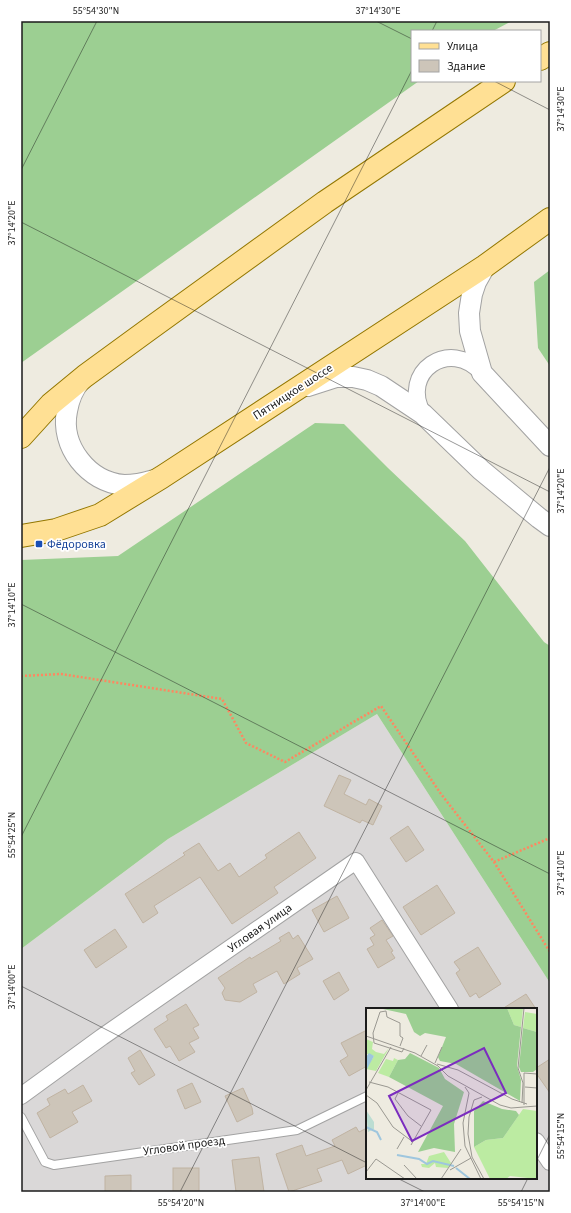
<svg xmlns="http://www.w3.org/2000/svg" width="571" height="1213" viewBox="0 0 571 1213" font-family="'Source Sans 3',sans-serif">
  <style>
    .residential { fill: #dad8d8; fill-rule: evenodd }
    .forest { fill: #9ccf92 }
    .building { fill: #cdc5b9; stroke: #c0b3a2 }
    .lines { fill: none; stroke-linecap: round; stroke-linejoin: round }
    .service-casing { stroke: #a2a2a2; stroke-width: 10 }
    .minor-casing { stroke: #a2a2a2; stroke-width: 18 }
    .tertiary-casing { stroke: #a2a2a2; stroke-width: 22 }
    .primary-casing { stroke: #937700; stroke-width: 24 }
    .path { stroke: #ff8760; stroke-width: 2.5; stroke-dasharray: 2 2; stroke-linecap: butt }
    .service { stroke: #fff; stroke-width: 8 }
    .minor { stroke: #fff; stroke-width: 16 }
    .tertiary { stroke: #fff; stroke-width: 20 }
    .primary { stroke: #ffe094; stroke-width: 22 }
    .ticks { fill: none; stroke: #1b1b1b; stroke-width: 1; stroke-opacity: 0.45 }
    .transit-dot { fill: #1a4fb4; stroke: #fff; stroke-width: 1.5 }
    .labels { text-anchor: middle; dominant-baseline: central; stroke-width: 3.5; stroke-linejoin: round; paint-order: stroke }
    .street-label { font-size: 12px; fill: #1b1b1b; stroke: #fff }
    .transit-label { font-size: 12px; fill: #164399; stroke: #fff; text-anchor: start }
    .inset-river { fill: none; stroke: #9ec6de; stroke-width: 2 }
    .inset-road { fill: none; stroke: #9a9891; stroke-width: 1 }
    .view { fill: #7b2cbf; fill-opacity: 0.15; stroke: #7b2cbf; stroke-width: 2 }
    .inset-edge { fill: none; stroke: #1b1b1b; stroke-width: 2 }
    .neatline { fill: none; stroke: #1b1b1b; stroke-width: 1.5 }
    .ticks-label { font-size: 10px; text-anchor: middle; fill: #1b1b1b }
  </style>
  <rect width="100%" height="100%" fill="#eeebe0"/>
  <path class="residential" d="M377 714 550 983V1192H21V949L168 839ZM367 1009H536V1178H367Z"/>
  <g class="forest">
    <polygon points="21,21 512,21 493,31 412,31 412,81 419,81 21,363"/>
    <polygon points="550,270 550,366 538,348 534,282"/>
    <polygon points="315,423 344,424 388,468 465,541 544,642 550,646 550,983 377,714 168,839 21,949 21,560 118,556"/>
  </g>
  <g class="building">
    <polygon points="339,775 351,780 344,794 366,805 369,799 382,806 373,825 362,820 360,823 324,806"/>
    <polygon points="408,826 424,850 406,862 390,838"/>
    <polygon points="299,832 316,858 274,887 278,893 232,924 200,877 154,906 158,913 143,923 125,894 185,855 183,853 199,843 218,871 230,863 239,877 267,858 265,855"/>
    <polygon points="437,885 455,913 421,935 403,907"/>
    <polygon points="337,896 349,918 324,932 312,910"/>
    <polygon points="382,920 393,936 386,940 393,951 391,952 395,958 378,968 367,949 374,945 370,938 375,935 370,928"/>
    <polygon points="115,929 127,947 96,968 84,950"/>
    <polygon points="289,932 293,939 298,935 313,959 297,968 300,974 284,984 277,971 253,984 257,992 240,1002 225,1000 222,993 225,988 218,978 250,957 251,959 281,941 279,938"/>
    <polygon points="478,947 501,984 479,998 476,993 470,997 456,973 460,970 454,962"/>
    <polygon points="339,972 349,990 334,1000 323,981"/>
    <polygon points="526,994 536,1009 502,1009"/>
    <polygon points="186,1004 199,1025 193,1028 199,1038 189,1043 195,1052 179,1061 170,1046 166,1048 154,1029 168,1020 166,1016"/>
    <polygon points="367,1030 367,1066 349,1076 340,1061 348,1056 341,1043"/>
    <polygon points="140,1050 155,1075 139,1085 131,1073 135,1071 128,1058"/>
    <polygon points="550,1059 550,1093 536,1073 536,1068"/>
    <polygon points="192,1083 201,1102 185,1109 177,1090"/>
    <polygon points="83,1085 92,1101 72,1112 78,1122 50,1138 37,1113 50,1105 47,1099 65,1089 68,1094"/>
    <polygon points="243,1088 252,1108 253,1114 237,1122 225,1096"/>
    <polygon points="356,1127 359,1132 367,1128 367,1165 348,1174 342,1160 317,1169 322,1181 289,1192 276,1154 302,1145 306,1156 335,1146 332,1140"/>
    <polygon points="259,1157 264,1192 236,1192 232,1160"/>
    <rect x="173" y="1168" width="26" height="24"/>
    <polygon points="131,1175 131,1192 105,1192 105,1176"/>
  </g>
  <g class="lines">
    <defs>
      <polyline id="service" points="21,1117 45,1162 54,1165 297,1130 367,1096"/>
      <g id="minor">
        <path d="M423 414C399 372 450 337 482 373"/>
        <polyline points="21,1096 102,1037 356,861 450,1009"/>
        <polyline points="536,1141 550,1162"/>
      </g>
      <g id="tertiary">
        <polyline points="485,266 476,282 472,294 469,313 470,331 482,373 550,446"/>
        <path d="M81 380C73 389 69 399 67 411 60 446 88 482 124 485 134 485 144 483 154 480"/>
        <polyline points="308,386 336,377 353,377 367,380 381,386 423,414 481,470 539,518 550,526"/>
      </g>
      <g id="primary">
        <polyline points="540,59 550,53"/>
        <polyline points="21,437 51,404 85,376 148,330 325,202 504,81"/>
        <polyline points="21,536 56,530 100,515 162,477 485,266 550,219"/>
      </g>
    </defs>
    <use href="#service" class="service-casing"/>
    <use href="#minor" class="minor-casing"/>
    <use href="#tertiary" class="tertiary-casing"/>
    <use href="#primary" class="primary-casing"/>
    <g class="path">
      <polyline points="21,676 61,674 222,699 246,743 285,762 381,706 441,794 494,862 550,952"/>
      <polyline points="494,862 550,838"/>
    </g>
    <use href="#service" class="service"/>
    <use href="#minor" class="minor"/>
    <use href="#tertiary" class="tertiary"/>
    <use href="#primary" class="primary"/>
  </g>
  <path class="ticks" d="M376 21 412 39M432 31 437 21M494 81 550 110M21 170 97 21M21 222 550 492M21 604 550 874M21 837 412 70M21 986 367 1163M536 1162 550 1134M397 1178 425 1192M180 1192 550 467M521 1192 528 1178"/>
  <rect class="transit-dot" x="35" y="540" width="8" height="8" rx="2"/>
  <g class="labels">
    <g class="street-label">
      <text transform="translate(293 392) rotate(-33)">Пятницкое шоссе</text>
      <text transform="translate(260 928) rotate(-35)">Угловая улица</text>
      <text transform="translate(184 1146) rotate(-8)">Угловой проезд</text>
    </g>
    <g class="transit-label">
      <text x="47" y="544">Фёдоровка</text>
    </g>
  </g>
  <g transform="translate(366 1008)">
    <rect width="171" height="171" fill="#eeebe0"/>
    <path d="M141 0H157L155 19 148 17ZM159 4 171 6V24L157 20ZM0 31 7 34 6 41 10 44 18 46 23 40 10 63 0 61 8 48 1 46 0 49ZM28 50 32 52 23 69 12 65 20 51 27 53ZM157 101 171 103V171L144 168 140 171H124L108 139 120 132 137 130ZM78 144 85 155 82 160 70 159 69 155 63 160 56 159 55 156H60L63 148Z" fill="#bceba2"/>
    <path d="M141 0 148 17 155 19 151 58 155 72 154 93 90 56 74 53 72 49 80 29 59 25 54 28 48 24 40 6 17 1ZM157 20 171 24V61L167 64H155L153 59ZM44 45 73 60 79 71 98 84 88 116 89 144 68 140 52 144 77 98 23 69 32 52 39 51ZM117 93 136 101 150 103 153 107 137 130 120 132 108 139V103Z" fill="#9ccf92"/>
    <path d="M0 102 8 114V121L2 124Z" fill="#bcddd2"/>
    <path d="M3 45 8 48 1 61 0 49Z" fill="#9ec6de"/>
    <path class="inset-river" d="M0 119 11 124 15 132M31 147 53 151 61 156 67 153 88 158M90 160 104 171"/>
    <path class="inset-road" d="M14 4 7 25 8 35 36 44 38 40M14 4 20 3 21 9 34 15V28L37 30 34 38M0 28 49 45 72 58 82 68 134 97 145 100 171 98M55 48 61 37M69 55 76 39M71 56 92 62 146 91 161 96M3 74 22 79 65 102 45 137M99 79 103 85 97 115 99 138 115 171M159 79 171 80M0 82 25 39M32 85 29 91 42 108 55 118M0 87 11 95 27 119 47 134M116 89 108 92 103 109 102 126 106 149 118 171M156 95 157 75 152 60 158 0M158 97V65L171 66M31 141 38 129M38 157 51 171M84 162 105 150M0 164 10 151 39 171M75 171 95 141"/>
    <path class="view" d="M118 40 140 85 46 133 23 88Z"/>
    <rect width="171" height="171" class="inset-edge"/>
  </g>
  <rect width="571" height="1213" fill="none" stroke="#ffffff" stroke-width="44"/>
  <rect x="411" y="30" width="130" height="52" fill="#ffffff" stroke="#a4a4a4"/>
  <rect x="419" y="43" width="20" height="6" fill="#ffe094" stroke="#a4a4a4"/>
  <text x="447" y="50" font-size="12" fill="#1b1b1b">Улица</text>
  <rect x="419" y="60" width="20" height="12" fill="#cdc5b9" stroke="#a4a4a4"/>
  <text x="447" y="70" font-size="12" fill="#1b1b1b">Здание</text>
  <rect x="22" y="22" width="527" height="1169" class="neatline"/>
  <g class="ticks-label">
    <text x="96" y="14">55°54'30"N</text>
    <text x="378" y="14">37°14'30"E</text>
    <text transform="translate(560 109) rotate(-90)" y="4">37°14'30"E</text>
    <text transform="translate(11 223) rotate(-90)" y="4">37°14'20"E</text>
    <text transform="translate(560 491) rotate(-90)" y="4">37°14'20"E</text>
    <text transform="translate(11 605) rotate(-90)" y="4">37°14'10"E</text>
    <text transform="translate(11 835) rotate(-90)" y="4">55°54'25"N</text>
    <text transform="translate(560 873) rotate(-90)" y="4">37°14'10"E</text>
    <text transform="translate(11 987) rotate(-90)" y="4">37°14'00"E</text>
    <text transform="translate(560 1136) rotate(-90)" y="4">55°54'15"N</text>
    <text x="181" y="1206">55°54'20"N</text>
    <text x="423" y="1206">37°14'00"E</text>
    <text x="521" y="1206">55°54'15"N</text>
  </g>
</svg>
